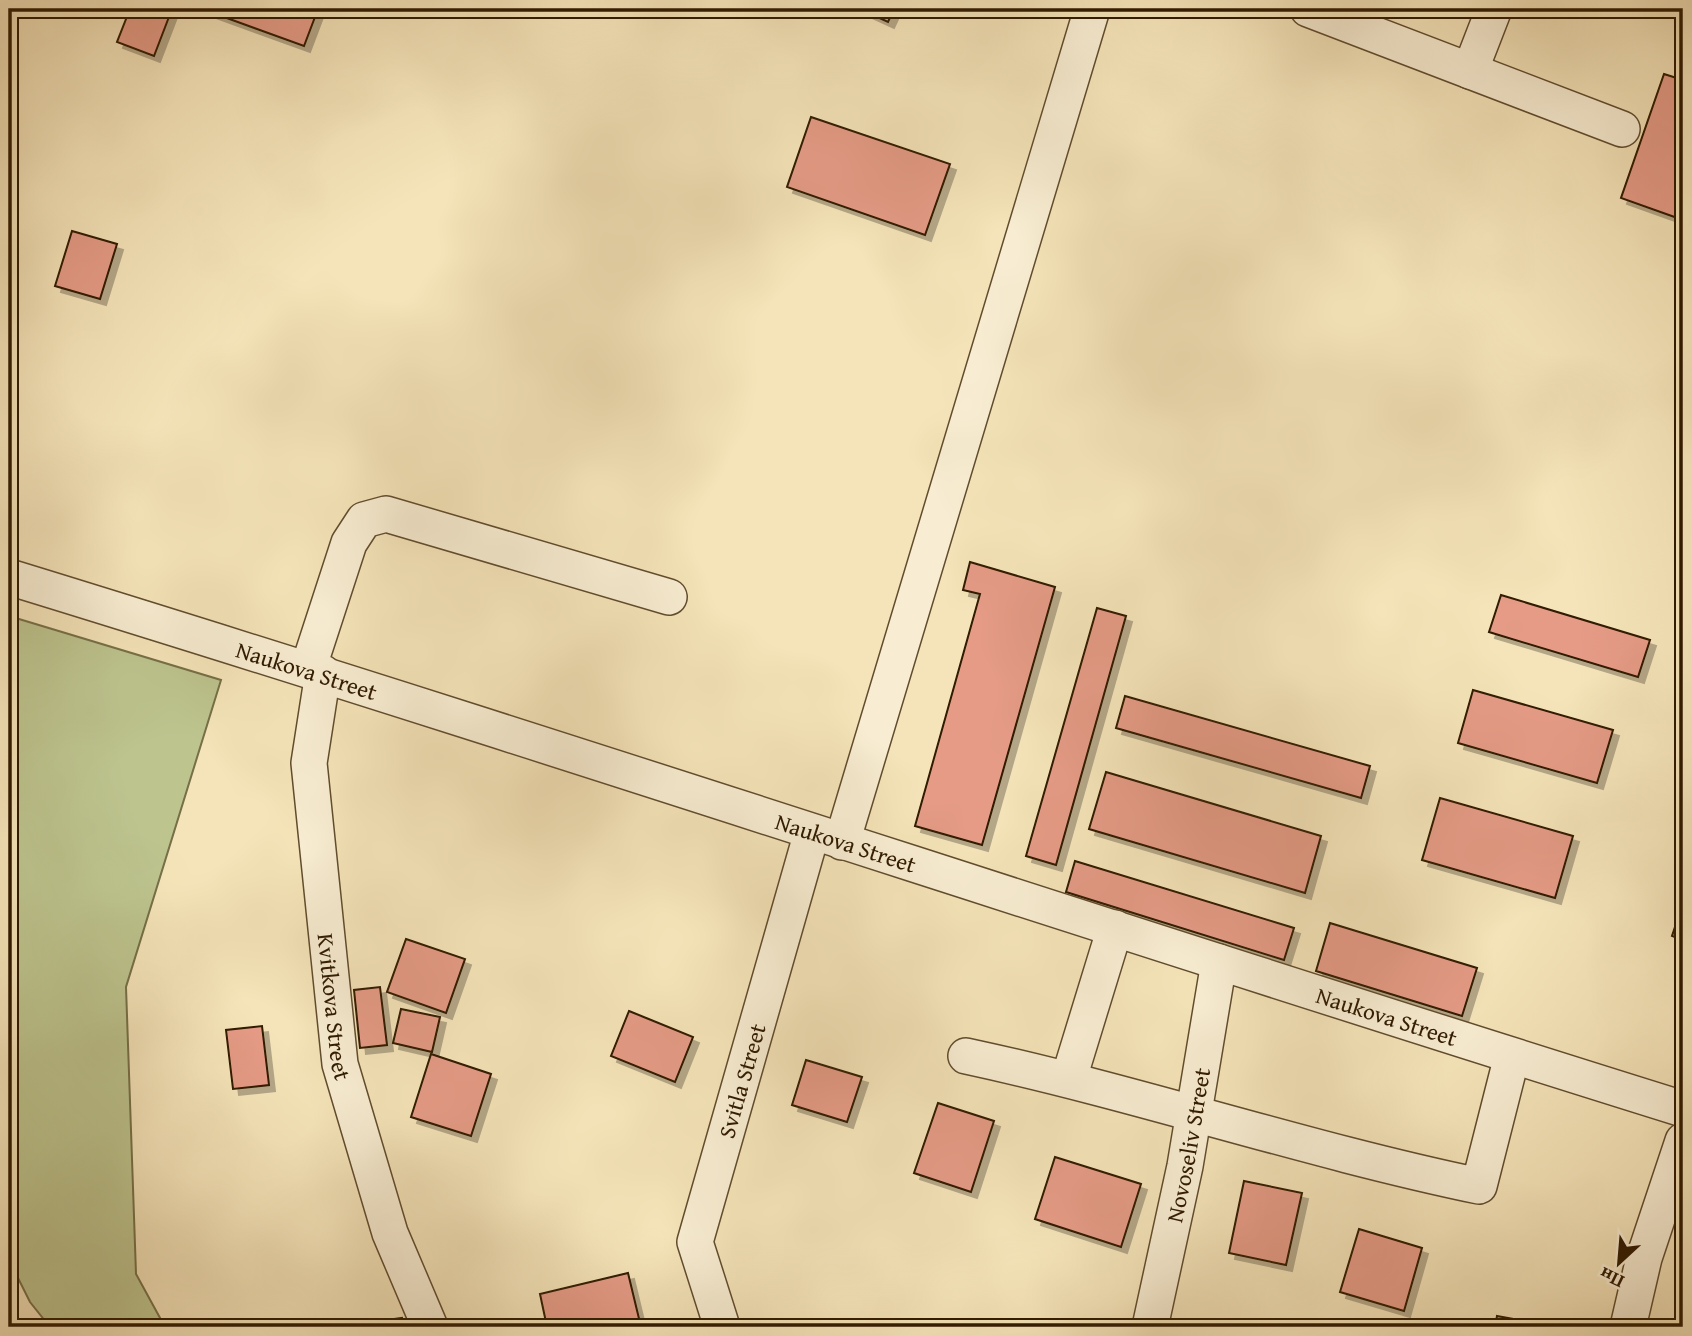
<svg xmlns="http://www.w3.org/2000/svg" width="1692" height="1336" viewBox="0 0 1692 1336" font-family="'Gentium Book Plus',serif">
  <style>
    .green { fill: #bdc48e; stroke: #766f47; stroke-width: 2 }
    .building { fill: #e59b86; stroke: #301a00; stroke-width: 2; filter: url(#shadow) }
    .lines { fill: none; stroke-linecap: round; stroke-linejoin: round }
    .minor-casing { stroke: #614c2e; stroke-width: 38 }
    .minor { stroke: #f8edd2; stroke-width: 35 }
    .labels { text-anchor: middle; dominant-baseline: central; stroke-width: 6; stroke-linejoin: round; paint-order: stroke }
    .street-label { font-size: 23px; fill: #301a00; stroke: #f8edd2 }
  </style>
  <defs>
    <filter id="shadow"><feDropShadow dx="6" dy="6" stdDeviation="0" flood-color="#0004"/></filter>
  </defs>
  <rect width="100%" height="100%" fill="#f5e4b9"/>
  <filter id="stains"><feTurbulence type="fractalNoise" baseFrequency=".00286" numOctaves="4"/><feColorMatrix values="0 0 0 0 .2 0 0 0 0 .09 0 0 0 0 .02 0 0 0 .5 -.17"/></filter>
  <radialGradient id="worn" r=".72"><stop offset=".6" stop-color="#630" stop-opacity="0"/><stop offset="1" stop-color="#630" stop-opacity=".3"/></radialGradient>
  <polygon class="green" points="9,616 221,680 126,987 136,1274 165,1327 50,1327 30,1302 9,1260"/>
  <g class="building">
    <polygon points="130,9 172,9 154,56 117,42"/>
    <polygon points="202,9 318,9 304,46"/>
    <polygon points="860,9 894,9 888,22"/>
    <polygon points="1664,74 1683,80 1683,220 1621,198"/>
    <polygon points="811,117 950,164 925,235 787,187"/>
    <polygon points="72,231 117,244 100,299 55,286"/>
    <polygon points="970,562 1055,587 982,845 915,826 980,594 963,590"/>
    <polygon points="1501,595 1650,640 1638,677 1489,632"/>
    <polygon points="1097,608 1126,616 1056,865 1026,856"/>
    <polygon points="1473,690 1613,730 1597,783 1458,743"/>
    <polygon points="1125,696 1370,766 1361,798 1116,728"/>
    <polygon points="1106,772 1321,836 1305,893 1089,829"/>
    <polygon points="1440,798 1573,836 1555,898 1422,860"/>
    <polygon points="1075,861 1294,928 1284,960 1066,892"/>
    <polygon points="1683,903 1683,940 1672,936"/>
    <polygon points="1330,923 1477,968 1462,1016 1316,971"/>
    <polygon points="406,939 465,959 446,1013 387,992"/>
    <polygon points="380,987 387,1045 360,1048 354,990"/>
    <polygon points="401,1009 440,1017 432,1052 393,1043"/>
    <polygon points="629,1011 693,1037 675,1082 611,1056"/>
    <polygon points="262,1026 269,1085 233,1089 226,1030"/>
    <polygon points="431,1054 491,1074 471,1136 411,1117"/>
    <polygon points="806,1060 862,1077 847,1122 792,1105"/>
    <polygon points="938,1103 994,1121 971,1192 914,1173"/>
    <polygon points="1055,1157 1141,1184 1121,1247 1035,1219"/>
    <polygon points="1244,1181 1302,1193 1286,1265 1229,1253"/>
    <polygon points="1359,1229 1422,1248 1404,1311 1340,1292"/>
    <polygon points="628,1273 641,1327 547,1327 540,1294"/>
    <polygon points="1497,1316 1559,1327 1495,1327"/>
    <polygon points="402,1318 403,1327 336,1327"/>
  </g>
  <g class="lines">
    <defs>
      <g id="minor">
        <polyline points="1308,9 1622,129"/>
        <polyline points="1470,71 1494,9"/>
        <path id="s1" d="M9 577C569 749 1124 935 1683 1109"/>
        <polyline points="308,669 349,543 364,520 386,514 669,597"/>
        <path id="s2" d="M323 673 309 763 340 1064 390 1233 430 1327"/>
        <polyline points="842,842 1092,9"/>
        <path d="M966 1056C1138 1093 1306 1150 1479 1186L1512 1056"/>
        <polyline points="1069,1078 1115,928"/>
        <path id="s3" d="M722 1327 695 1242 812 832"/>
        <path id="s4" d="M1150 1327 1185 1166 1219 962"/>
        <polyline points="1628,1327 1644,1258 1683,1141"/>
      </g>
    </defs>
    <use href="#minor" class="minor-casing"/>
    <use href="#minor" class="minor"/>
  </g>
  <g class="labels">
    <g class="street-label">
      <text stroke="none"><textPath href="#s1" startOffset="312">Naukova Street</textPath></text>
      <text stroke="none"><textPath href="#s1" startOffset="878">Naukova Street</textPath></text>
      <text stroke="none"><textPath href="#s2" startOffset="336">Kvitkova Street</textPath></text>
      <text stroke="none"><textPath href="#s1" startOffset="1446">Naukova Street</textPath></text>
      <text stroke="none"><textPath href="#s3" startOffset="257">Svitla Street</textPath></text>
      <text stroke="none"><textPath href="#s4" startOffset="186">Novoseliv Street</textPath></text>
    </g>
  </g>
  <rect width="1692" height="1336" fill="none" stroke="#f5e4b9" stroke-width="35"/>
  <rect x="10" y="10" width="1671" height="1315" fill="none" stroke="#301a00" stroke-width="3.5"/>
  <rect x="18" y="18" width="1657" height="1301" fill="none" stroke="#301a00" stroke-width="2"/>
  <g transform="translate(1619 1263) rotate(206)" stroke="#f8edd2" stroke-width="5" paint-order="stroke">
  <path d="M0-5L12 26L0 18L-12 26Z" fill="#301a00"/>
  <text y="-10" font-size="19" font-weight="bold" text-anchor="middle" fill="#301a00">Пн</text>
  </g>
  <rect width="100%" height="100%" filter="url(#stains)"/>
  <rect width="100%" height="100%" fill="url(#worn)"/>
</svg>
